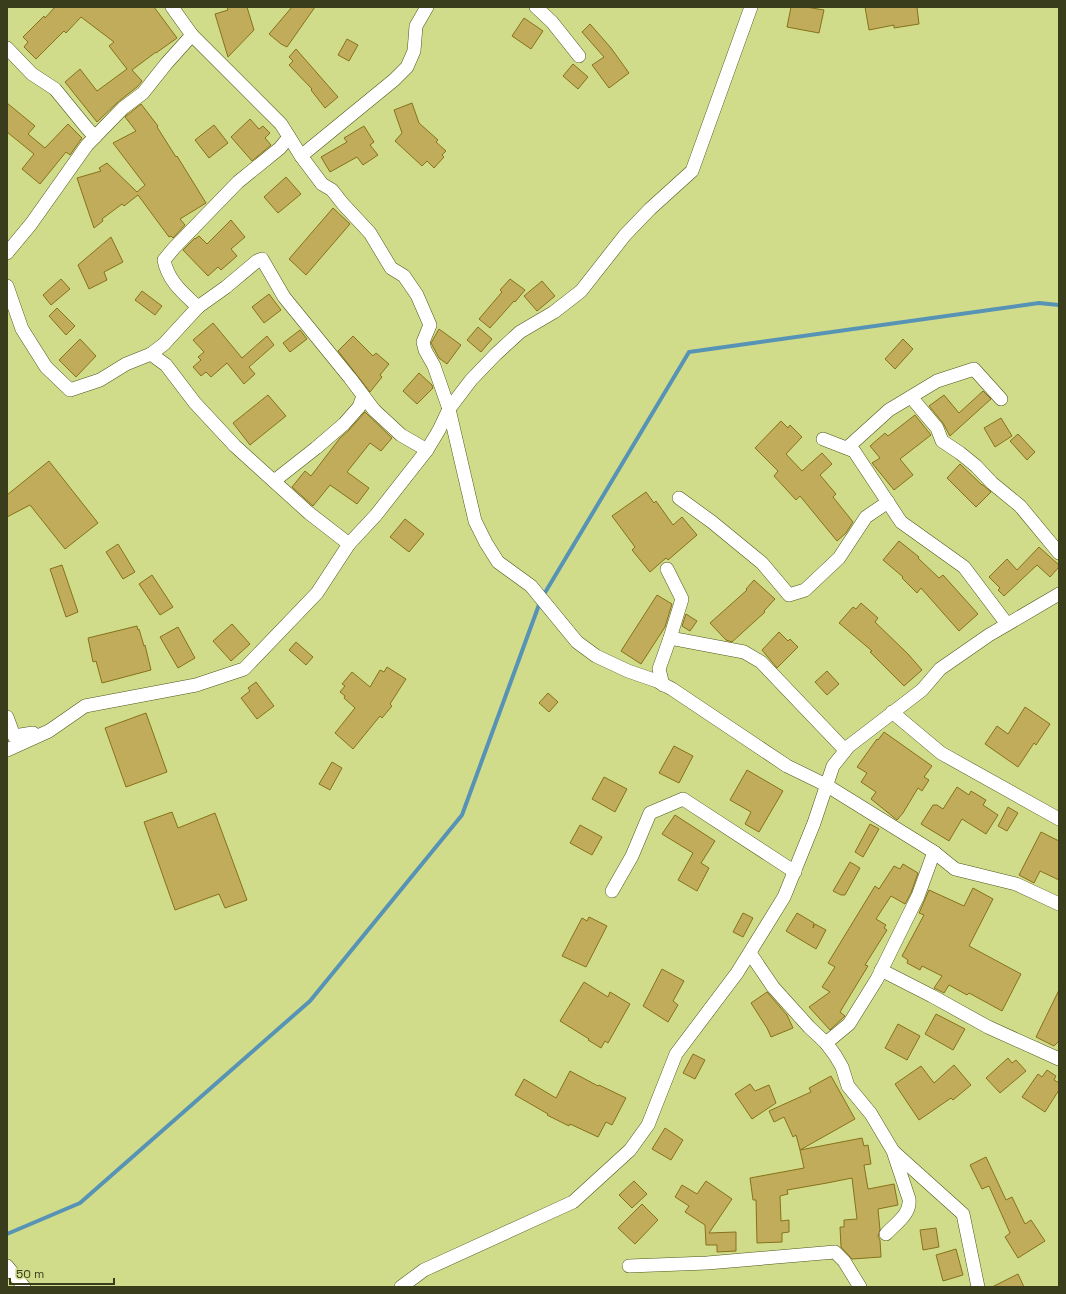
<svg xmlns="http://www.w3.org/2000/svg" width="1066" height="1294" viewBox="0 0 1066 1294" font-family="'Space Grotesk',sans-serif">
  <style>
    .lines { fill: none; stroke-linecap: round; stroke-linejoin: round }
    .stream { stroke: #5793b5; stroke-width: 4 }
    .building { fill: #c0ac5a; stroke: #86721a }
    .street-casing { stroke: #505619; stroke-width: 14 }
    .street { stroke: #fff; stroke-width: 13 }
  </style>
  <rect width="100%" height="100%" fill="#d1dc8b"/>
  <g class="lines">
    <g class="stream">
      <polyline points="543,596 689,352 1039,303 1059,305"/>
      <polyline points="7,1234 80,1203 310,1001 462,815 540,602"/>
    </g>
  </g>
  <g class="building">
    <polygon points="55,7 154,7 177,38 156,53 156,52 132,70 142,81 137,87 118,102 97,122 65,82 80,69 97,91 127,69 109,46 114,42 81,17 66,33 64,31 36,59 24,47 28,42 23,37 44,16 45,18"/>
    <polygon points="227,7 247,7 254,30 228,57 215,14 228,10"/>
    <polygon points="292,7 315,7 287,47 281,44 269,34"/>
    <polygon points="791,7 806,7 824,10 819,33 787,27"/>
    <polygon points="865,7 917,7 919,24 894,28 894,25 869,30"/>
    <polygon points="524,18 543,31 531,49 512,36"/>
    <polygon points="590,24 611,48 629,73 609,88 592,65 604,57 582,32"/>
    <polygon points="347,39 358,45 349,61 338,55"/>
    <polygon points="296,49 338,97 325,108 311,90 312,89 289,65 293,61 289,57"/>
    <polygon points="573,64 588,77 578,89 563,76"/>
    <polygon points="7,103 35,126 28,134 45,148 68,124 82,138 70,155 66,152 40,184 22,169 34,154 7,132"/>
    <polygon points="412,103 419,123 438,140 436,142 446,151 442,155 444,157 434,168 427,161 422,166 395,141 402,133 394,110"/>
    <polygon points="141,104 158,126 157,127 176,157 177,156 206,203 180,219 185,225 173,238 171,236 169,237 138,195 124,206 122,204 102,219 103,221 94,228 77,178 101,171 99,168 107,163 137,192 145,185 113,143 136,131 125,117"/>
    <polygon points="250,119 259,129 263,126 270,133 265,138 271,145 252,161 231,137"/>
    <polygon points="214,125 228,143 209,158 195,140"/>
    <polygon points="364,126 374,142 370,145 378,155 363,165 357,157 330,172 321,157 347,142 344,138"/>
    <polygon points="286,177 301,194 278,213 264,197"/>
    <polygon points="333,208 350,224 306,275 289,259"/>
    <polygon points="231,220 245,237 231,249 237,256 221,270 218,267 208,276 183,250 195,238 195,239 199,236 207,244"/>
    <polygon points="111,237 123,262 104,272 107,280 89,289 78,265"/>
    <polygon points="61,279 70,289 51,305 43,295"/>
    <polygon points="510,279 525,290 515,302 514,301 490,328 479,319 502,292 500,290"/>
    <polygon points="542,281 555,296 537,311 524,296"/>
    <polygon points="142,291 162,306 155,315 135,300"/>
    <polygon points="269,294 281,310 264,323 252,307"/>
    <polygon points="57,308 75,326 66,335 49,316"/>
    <polygon points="213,323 242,358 267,336 274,345 249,367 255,374 244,384 227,363 211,377 206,372 201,376 193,367 201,360 198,357 204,352 193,340"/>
    <polygon points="478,327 492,339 481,352 467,340"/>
    <polygon points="439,329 461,345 447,364 439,358 431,343"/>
    <polygon points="300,330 307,339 290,352 283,343"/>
    <polygon points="353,336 373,356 376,353 389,364 380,375 382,377 370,392 338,351"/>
    <polygon points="80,339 96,356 76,377 59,360"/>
    <polygon points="903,339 913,349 895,369 885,359"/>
    <polygon points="419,373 432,385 433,388 417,404 403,391"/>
    <polygon points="983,391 991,399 950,436 943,423 929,406 944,395 959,413"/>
    <polygon points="268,395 286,416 250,445 233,423"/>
    <polygon points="365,412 392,438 381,451 370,443 347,472 369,488 357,504 330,485 313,506 292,487 305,471 311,476 340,438 349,430"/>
    <polygon points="915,415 931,435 900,459 913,475 894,490 872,463 880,458 870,446 885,433 888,436"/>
    <polygon points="1001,418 1012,436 995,447 984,428"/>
    <polygon points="781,421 788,428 790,425 802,437 786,454 802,471 822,453 832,464 820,475 836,494 833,497 853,522 846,533 837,541 800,496 796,500 774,476 778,471 755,448"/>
    <polygon points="1018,434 1035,452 1027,460 1010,441"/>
    <polygon points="49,461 98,523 65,549 30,505 7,517 7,495"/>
    <polygon points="960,464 982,485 983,485 991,492 976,507 947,478"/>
    <polygon points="646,492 654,503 656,501 673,525 682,517 697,535 668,560 666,558 650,572 632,550 635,547 612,516"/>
    <polygon points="405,519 424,534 409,552 390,537"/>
    <polygon points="899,541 919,557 918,558 939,578 943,575 978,614 959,631 921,588 917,593 902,578 903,577 883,560"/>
    <polygon points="118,544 135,572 123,579 106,552"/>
    <polygon points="1039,547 1059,565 1059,567 1050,577 1037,565 1004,596 998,590 1000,588 989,577 1007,559 1017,570"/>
    <polygon points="62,565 78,612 66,617 50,569"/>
    <polygon points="152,575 173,607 160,615 139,584"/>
    <polygon points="754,580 775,599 764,611 765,612 732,642 726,640 710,623 747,590 746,589"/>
    <polygon points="657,595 672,604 665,627 641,664 621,651"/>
    <polygon points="861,603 878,618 875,622 908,654 922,670 904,686 870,652 872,651 839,623 853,607 856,609"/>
    <polygon points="686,614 697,621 690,631 682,626"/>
    <polygon points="232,624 250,644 231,661 213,641"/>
    <polygon points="137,626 138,630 139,629 144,646 145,645 151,670 102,683 96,661 93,662 88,638"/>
    <polygon points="178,627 195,658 178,668 160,637"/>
    <polygon points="779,632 788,641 790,639 798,647 777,668 762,650"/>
    <polygon points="296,642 313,657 306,665 289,650"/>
    <polygon points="387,667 406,679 390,704 392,706 382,718 380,716 353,749 335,733 355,708 344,698 345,696 340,692 345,686 342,684 352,672 370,687 380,670 384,672"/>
    <polygon points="827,671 839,684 827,695 815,682"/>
    <polygon points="256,682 274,706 257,719 241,698 250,691 248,688"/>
    <polygon points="548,693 558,702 549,712 539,703"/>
    <polygon points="1025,707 1050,724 1036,745 1034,743 1018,767 985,744 997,726 1008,734"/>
    <polygon points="146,713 167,772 126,787 105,728"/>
    <polygon points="884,732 932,766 924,777 929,780 922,791 918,788 903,813 897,820 871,799 876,792 861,782 867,773 857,767 877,739 878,740"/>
    <polygon points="674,746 693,756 679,783 659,773"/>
    <polygon points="332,762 342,768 330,790 319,784"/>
    <polygon points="747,770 783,791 759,832 745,824 751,812 730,800"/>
    <polygon points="604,777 627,789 615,812 592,799"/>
    <polygon points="957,787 969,795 971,791 986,800 983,805 998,815 986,834 962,819 949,841 921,824 933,805 937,805 943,809"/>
    <polygon points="1008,807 1018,813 1007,831 998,826"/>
    <polygon points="172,812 178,828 215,813 247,900 225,908 219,894 175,910 144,822"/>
    <polygon points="675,815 715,841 701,863 709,868 697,891 678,880 693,853 662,834"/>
    <polygon points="870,824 879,829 863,857 855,852"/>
    <polygon points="580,825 602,837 592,855 570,843"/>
    <polygon points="1041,832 1059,841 1059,880 1040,871 1034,883 1019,875"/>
    <polygon points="850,862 860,868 845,895 841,895 833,891"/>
    <polygon points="903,864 918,873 911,893 905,904 891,896 876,919 886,925 884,928 887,930 865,965 868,966 840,1012 845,1016 830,1030 809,1007 830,992 822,987 835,967 828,963 875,886 879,889 894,866 900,869"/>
    <polygon points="973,888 993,899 969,946 1021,974 1002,1011 969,993 967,995 949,985 944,993 934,988 942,976 922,966 920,970 907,963 908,960 902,956 924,915 919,913 929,890 964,906"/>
    <polygon points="743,913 753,918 743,937 733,932"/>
    <polygon points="797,913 814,923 813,928 815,924 826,930 816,949 786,931"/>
    <polygon points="589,917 607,926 586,967 562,956 582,918 587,921"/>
    <polygon points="662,969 684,981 673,1001 678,1005 668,1022 643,1006"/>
    <polygon points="584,982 608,997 610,992 630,1004 608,1043 605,1041 601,1048 588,1040 589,1039 560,1021"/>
    <polygon points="1059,990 1059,1041 1054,1046 1036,1037"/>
    <polygon points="767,992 787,1015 793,1028 771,1037 767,1028 751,1003"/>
    <polygon points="936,1014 965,1029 953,1050 925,1034"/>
    <polygon points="898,1024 920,1036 907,1060 885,1048"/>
    <polygon points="693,1054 705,1060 695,1079 683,1073"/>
    <polygon points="1008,1058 1012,1063 1016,1060 1026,1071 1000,1093 986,1078"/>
    <polygon points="954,1065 971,1085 953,1100 951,1098 919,1120 895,1084 921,1066 934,1083"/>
    <polygon points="1047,1070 1056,1076 1054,1080 1059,1083 1059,1090 1045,1112 1022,1097 1038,1074 1042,1077"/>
    <polygon points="570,1071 598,1086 599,1085 626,1098 612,1125 606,1122 598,1137 570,1124 569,1126 547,1115 548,1114 515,1095 524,1079 556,1098"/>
    <polygon points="831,1076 855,1119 800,1150 796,1135 793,1137 784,1117 774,1122 769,1111 811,1092 809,1088"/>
    <polygon points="750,1084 755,1091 769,1085 776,1103 752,1119 735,1094"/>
    <polygon points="665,1128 683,1140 671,1160 652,1149"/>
    <polygon points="862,1138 864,1146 868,1145 871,1164 864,1165 868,1189 894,1184 898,1205 878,1209 880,1230 878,1236 880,1240 881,1257 852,1259 841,1247 840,1227 844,1227 844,1220 857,1219 852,1178 827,1183 787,1190 788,1194 780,1196 781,1221 789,1220 789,1232 782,1233 782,1242 757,1243 756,1200 753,1200 750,1178 804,1168 800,1150"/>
    <polygon points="986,1157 1006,1200 1012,1197 1025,1224 1031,1220 1045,1241 1018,1258 1005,1237 1010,1233 989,1186 982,1189 970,1165"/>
    <polygon points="634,1181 647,1194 632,1208 619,1195"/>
    <polygon points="706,1181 732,1199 709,1233 736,1232 736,1251 717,1252 717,1245 706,1245 705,1225 685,1212 689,1206 675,1197 682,1185 697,1194"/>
    <polygon points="642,1204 658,1220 635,1244 618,1228"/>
    <polygon points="936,1228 939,1247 923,1250 920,1230"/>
    <polygon points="956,1249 963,1275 943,1281 936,1255"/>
    <polygon points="1018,1274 1024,1287 992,1287"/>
  </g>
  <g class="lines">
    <defs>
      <g id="street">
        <polyline points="172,7 192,35 281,124 301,156 322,184 332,190 343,204 370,233 391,268 404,276 417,295 430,325 423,342 425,350 434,366 449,409 475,521 486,543 498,562 531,586 577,642 596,656 628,671 657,681 672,689 787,766 826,785 934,852 955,869 1016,884 1059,904"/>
        <polyline points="536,7 552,22 579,56"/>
        <polyline points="7,48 32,74 55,89 86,127 95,137"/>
        <polyline points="301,156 394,80 407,67 414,51 416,26 427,7"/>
        <polyline points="7,253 31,224 87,145 123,108 143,93 166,64 192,35"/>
        <polyline points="7,286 22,329 46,367 70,390 100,380 126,364 151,354 166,365 195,403 235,446 309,513 349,544"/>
        <polyline points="198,307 226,287 257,261 262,259 284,297 350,378 374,410 401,435 427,450"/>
        <path d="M151 354 164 344 198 307C183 293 168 281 164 260L174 248 238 182 280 148 289 137"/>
        <polyline points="911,397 937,428 942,441 960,453 976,466 992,483 1020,506 1059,553"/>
        <polyline points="823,439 854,451 901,522 964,567 1007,624"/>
        <polyline points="847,448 889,410 937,381 974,369 1001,399"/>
        <polyline points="274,481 316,448 344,424 359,407 363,396"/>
        <polyline points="679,498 712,522 762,563 789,595 805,590 839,558 866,517 888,502"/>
        <polyline points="670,638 744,652 761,662 845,750"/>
        <polyline points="663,685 659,669 670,638 682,599 667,569"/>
        <polyline points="892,712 941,753 1059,819"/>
        <polyline points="7,717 14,736 33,733"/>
        <polyline points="7,750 49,731 85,706 196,685 244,669 317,593 349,544 376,515 427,450 439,430 449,409 471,380 496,354 520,332 554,312 581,291 625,235 650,209 692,171 751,7"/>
        <polyline points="612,891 632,856 650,813 683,799 795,872"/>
        <path d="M750 953 773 987 809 1027 826 1043 835 1055 842 1067 848 1086 871 1114 893 1151 909 1199C911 1214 896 1223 886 1234"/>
        <polyline points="881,970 932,996 988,1027 1059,1059"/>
        <polyline points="826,1043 849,1024 877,979 918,896 934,852"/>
        <polyline points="894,1152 963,1214 978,1287"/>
        <polyline points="7,1266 24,1287"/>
        <polyline points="629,1266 707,1263 835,1252 844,1261 860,1287"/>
        <polyline points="401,1287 424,1270 573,1202 630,1150 648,1125 676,1054 737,973 784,897 814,823 833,766 849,746 922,690 940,669 989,635 1059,594"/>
      </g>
    </defs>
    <use href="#street" class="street-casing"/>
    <use href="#street" class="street"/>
  </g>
  <rect width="1066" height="1294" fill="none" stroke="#393d1c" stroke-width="16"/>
  <path d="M10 1278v6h104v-6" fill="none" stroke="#393d1c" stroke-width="2"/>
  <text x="16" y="1278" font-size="12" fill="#393d1c" stroke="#d1dc8b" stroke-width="3" paint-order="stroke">50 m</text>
</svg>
